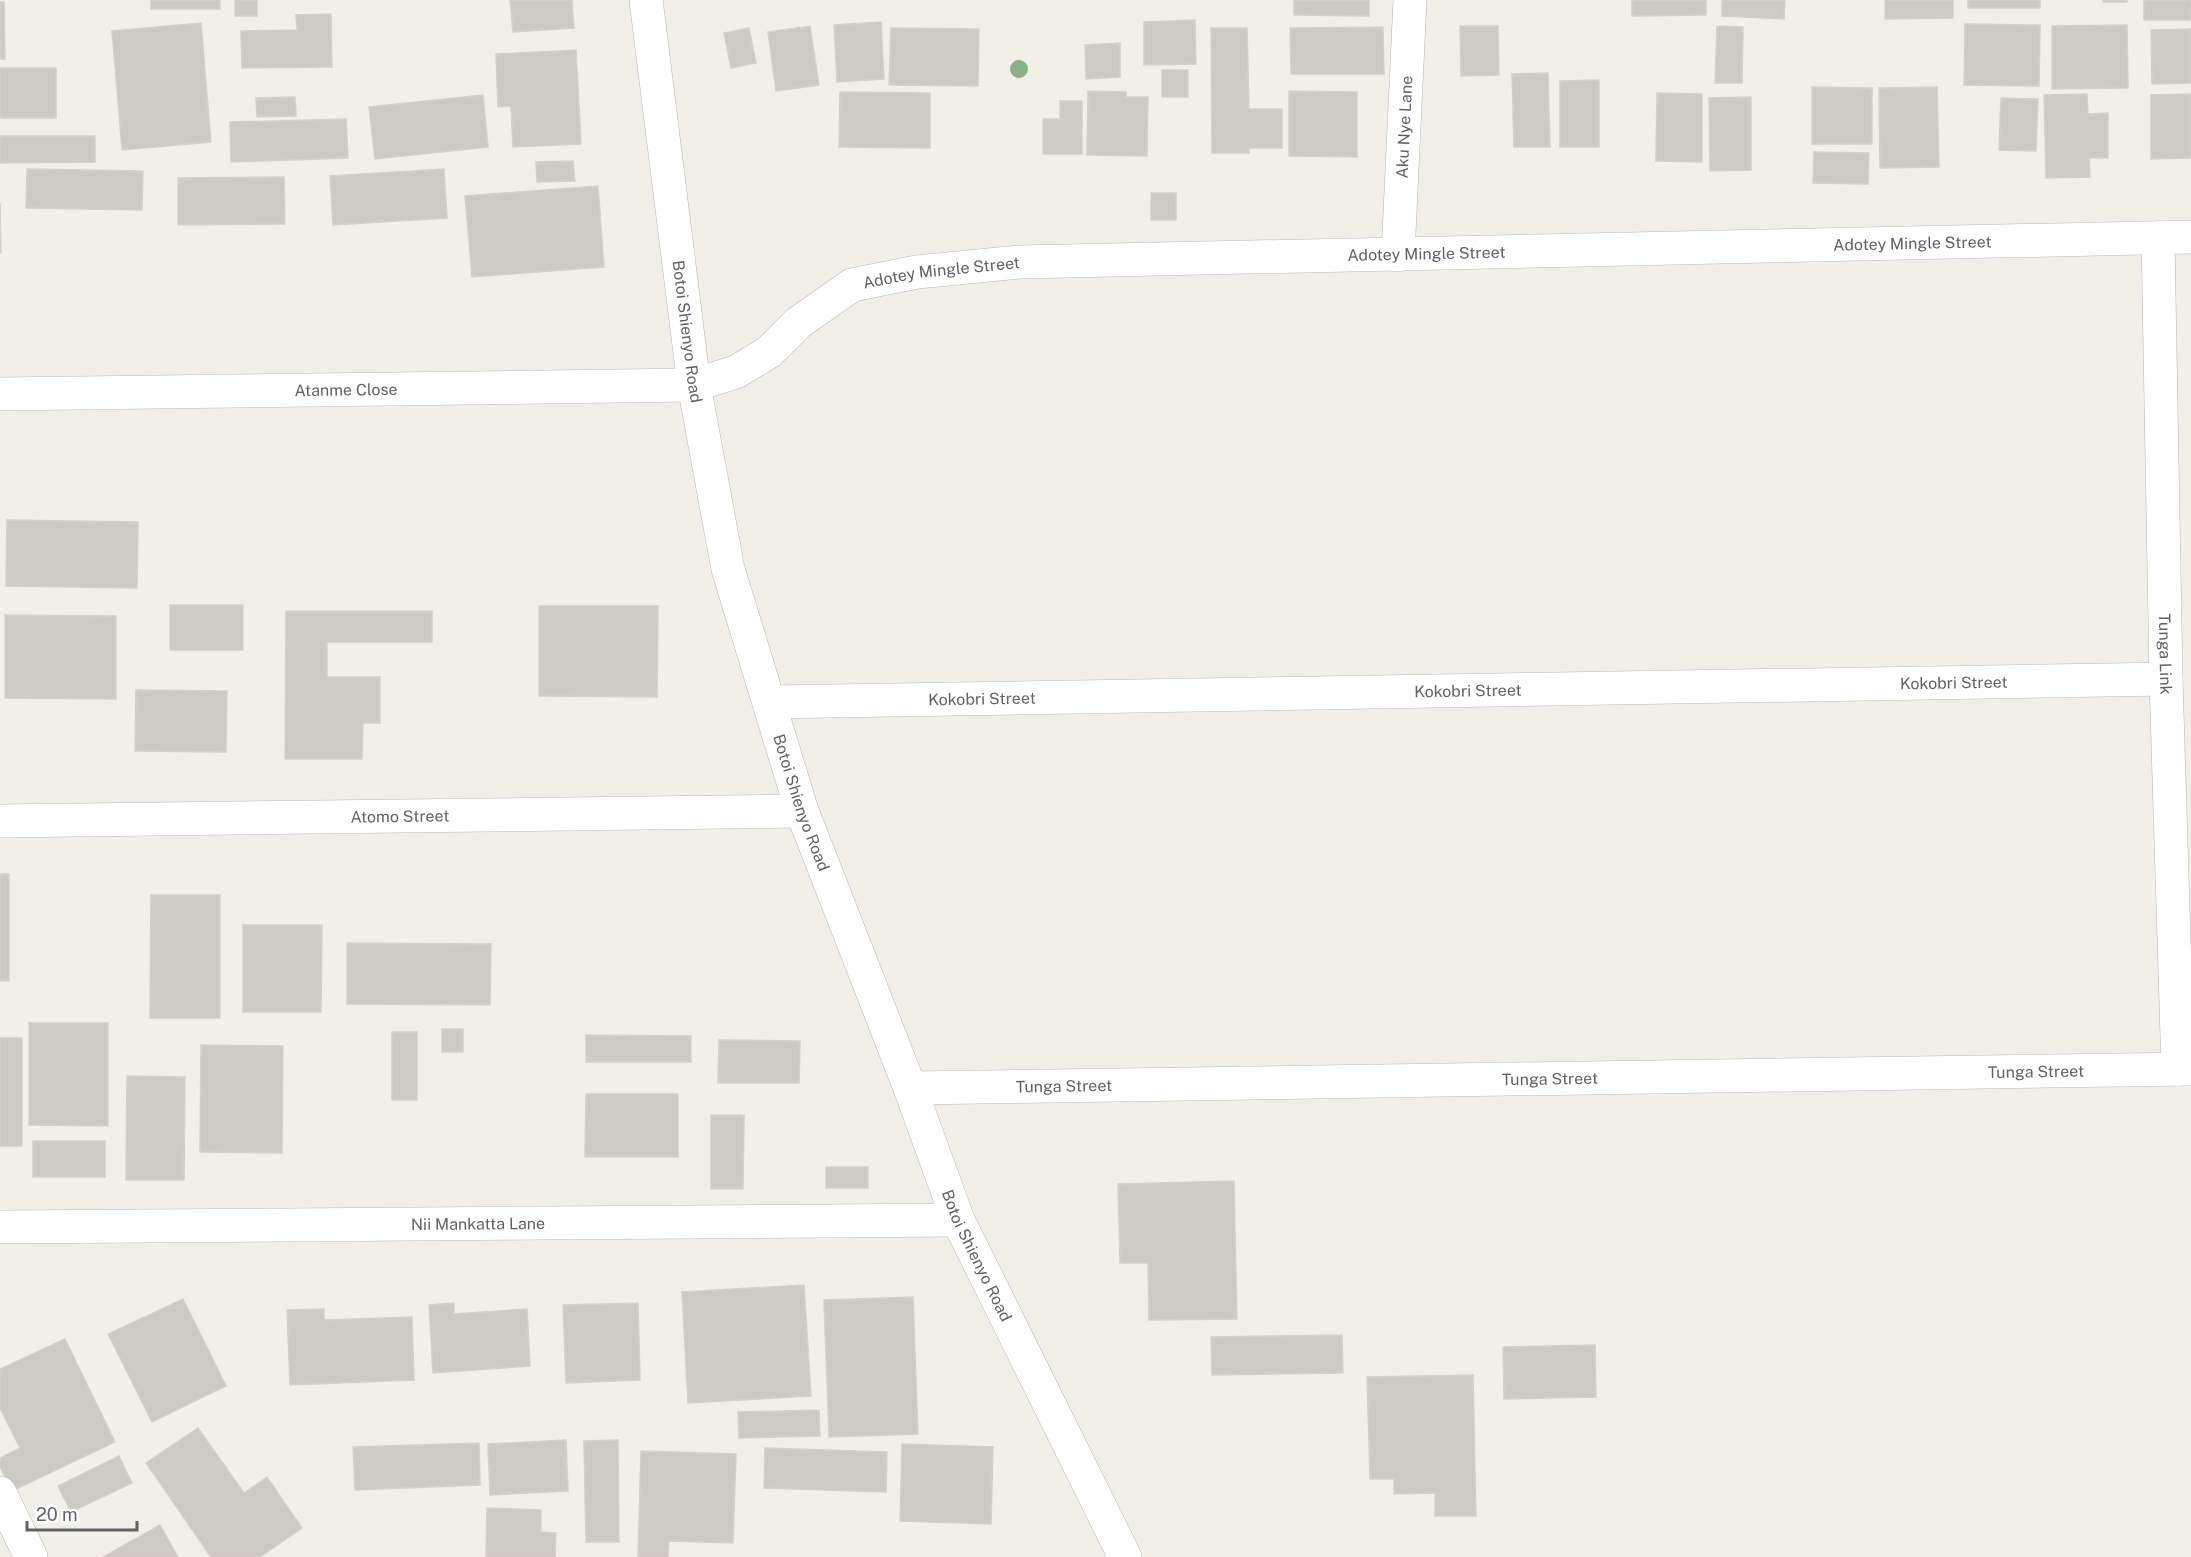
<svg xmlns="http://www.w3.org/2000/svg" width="2191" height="1557" viewBox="0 0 2191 1557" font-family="'Public Sans',sans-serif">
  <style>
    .building { fill: #cccac5; stroke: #d6d1c6; stroke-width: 1.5 }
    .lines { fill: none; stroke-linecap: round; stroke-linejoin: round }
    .minor-casing { stroke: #b5b8bc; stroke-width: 34 }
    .minor { stroke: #fff; stroke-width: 33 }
    .tree { fill: #89b387 }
    .labels { text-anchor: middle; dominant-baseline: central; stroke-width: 4.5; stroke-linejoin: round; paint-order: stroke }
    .street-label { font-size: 16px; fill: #5f6368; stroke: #fff }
  </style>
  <rect width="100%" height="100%" fill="#f1efe8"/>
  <g class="building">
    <rect x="151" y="0" width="69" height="9"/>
    <rect x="235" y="0" width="22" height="16"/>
    <polygon points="510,0 572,0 574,28 513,32"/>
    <polygon points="1294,0 1369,0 1369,16 1294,15"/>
    <polygon points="1632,0 1706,0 1706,15 1632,16"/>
    <polygon points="1722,0 1785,0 1784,19 1722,16"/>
    <polygon points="1885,0 1953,0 1953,18 1885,19"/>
    <rect x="1968" y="0" width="72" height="8"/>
    <rect x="2103" y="0" width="24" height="2"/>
    <rect x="2144" y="0" width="47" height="20"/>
    <polygon points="0,2 4,2 5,59 0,59"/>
    <polygon points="331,14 332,67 242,68 241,31 297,30 296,15"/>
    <polygon points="1195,20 1196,64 1144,65 1144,22"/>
    <polygon points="881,22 884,79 837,82 834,25"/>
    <polygon points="201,23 211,142 122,150 112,31"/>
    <polygon points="1965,24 2040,25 2039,86 1964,85"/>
    <polygon points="2127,25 2128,88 2052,89 2052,26"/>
    <polygon points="810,26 819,85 776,91 768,32"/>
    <polygon points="1460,26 1498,26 1499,75 1461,76"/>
    <polygon points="1717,26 1743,27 1742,83 1715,83"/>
    <polygon points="1383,27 1384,74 1291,74 1290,28"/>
    <polygon points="749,28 756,63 731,68 724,33"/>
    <polygon points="891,28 979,29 978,86 889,85"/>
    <polygon points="1211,28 1247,28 1249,109 1282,109 1282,148 1249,148 1249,153 1212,153"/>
    <polygon points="2191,29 2191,83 2152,84 2151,30"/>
    <polygon points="1120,43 1120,77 1086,79 1085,45"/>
    <polygon points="576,50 581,144 513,147 511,106 498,107 496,54"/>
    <rect x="0" y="68" width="56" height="50"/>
    <rect x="1162" y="70" width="26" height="27"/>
    <polygon points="1548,73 1550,147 1514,147 1512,74"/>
    <polygon points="1599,80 1599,147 1560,147 1560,81"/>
    <polygon points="1812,87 1872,88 1872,144 1812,144"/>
    <polygon points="1937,87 1939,167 1880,168 1879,88"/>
    <polygon points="1088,91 1126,92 1126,97 1148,97 1147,156 1087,155"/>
    <polygon points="1289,91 1357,92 1357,157 1289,156"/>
    <polygon points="840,92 930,93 930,148 839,147"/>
    <polygon points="1657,93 1702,94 1702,162 1656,161"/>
    <polygon points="2087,94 2088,114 2108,113 2108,158 2089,158 2090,177 2046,178 2044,95"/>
    <polygon points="2191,94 2191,158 2151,159 2151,95"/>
    <polygon points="483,95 488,147 375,159 369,107"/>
    <polygon points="295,97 296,116 257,117 256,98"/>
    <polygon points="1751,97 1751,170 1710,171 1709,98"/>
    <polygon points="2001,98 2038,99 2036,151 1999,150"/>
    <polygon points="1060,101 1082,101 1082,154 1043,154 1043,119 1060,119"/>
    <polygon points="346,119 348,158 231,162 230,122"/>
    <polygon points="0,136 95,136 95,162 0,163"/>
    <polygon points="1814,152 1869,153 1868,184 1813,183"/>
    <polygon points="573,161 575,181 537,182 536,162"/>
    <polygon points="27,169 143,171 142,210 26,208"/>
    <polygon points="444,169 447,218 333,225 330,176"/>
    <polygon points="284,177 285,224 178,225 178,178"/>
    <polygon points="598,186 604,267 472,277 465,196"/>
    <rect x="1151" y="193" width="25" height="27"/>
    <polygon points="0,203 1,253 0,253"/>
    <polygon points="7,520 138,522 137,588 6,586"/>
    <rect x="170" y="605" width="73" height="45"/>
    <polygon points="539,606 658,606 657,697 539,696"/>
    <polygon points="286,611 432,611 432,642 327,642 327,677 380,677 380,723 363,723 362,759 285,759"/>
    <polygon points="5,615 116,616 116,699 5,698"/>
    <polygon points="136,690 227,691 226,752 135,751"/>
    <rect x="0" y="874" width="9" height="107"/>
    <polygon points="151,895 220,895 220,1018 150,1018"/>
    <polygon points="243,925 322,925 321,1012 243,1012"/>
    <polygon points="347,943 491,944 490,1005 347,1004"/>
    <polygon points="29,1023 108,1023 108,1126 29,1125"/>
    <rect x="442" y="1029" width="21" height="23"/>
    <rect x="392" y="1032" width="25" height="68"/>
    <polygon points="586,1035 691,1036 691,1062 586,1062"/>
    <rect x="0" y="1038" width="22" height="108"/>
    <polygon points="719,1040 800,1041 799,1083 718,1083"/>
    <polygon points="201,1045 283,1046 282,1153 200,1152"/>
    <polygon points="127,1076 185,1077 184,1180 126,1180"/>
    <polygon points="586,1094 678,1094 678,1157 585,1157"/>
    <polygon points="711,1115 744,1115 743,1189 711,1189"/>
    <rect x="33" y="1141" width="72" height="36"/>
    <rect x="826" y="1167" width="42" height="21"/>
    <polygon points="1234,1181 1237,1319 1149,1320 1148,1263 1120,1263 1118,1184"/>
    <polygon points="804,1285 811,1396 688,1403 682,1292"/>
    <polygon points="913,1297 918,1434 829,1437 824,1300"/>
    <polygon points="183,1299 226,1386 152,1422 108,1334"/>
    <polygon points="454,1303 454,1314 527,1309 530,1366 433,1373 429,1305"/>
    <polygon points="638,1303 640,1380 566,1383 563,1305"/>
    <polygon points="324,1309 324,1320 412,1317 414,1380 290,1385 287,1310"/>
    <polygon points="1342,1335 1343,1373 1212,1375 1211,1337"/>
    <polygon points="65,1339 115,1442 12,1491 0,1467 0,1458 20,1448 0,1408 0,1369"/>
    <polygon points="1595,1345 1596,1397 1504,1399 1503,1347"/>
    <polygon points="1473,1375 1476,1516 1435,1516 1435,1493 1394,1494 1394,1479 1370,1479 1367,1377"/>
    <polygon points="819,1410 820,1436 739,1438 738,1412"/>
    <polygon points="198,1428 244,1493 267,1477 302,1528 260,1557 211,1557 146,1463"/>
    <polygon points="566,1440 568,1491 490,1495 488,1444"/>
    <polygon points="618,1440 619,1542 586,1542 584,1441"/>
    <polygon points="479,1443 480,1485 355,1490 353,1447"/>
    <polygon points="902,1444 993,1447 991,1524 900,1521"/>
    <polygon points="765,1448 887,1452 886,1492 764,1488"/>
    <polygon points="641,1451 736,1454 733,1543 669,1541 668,1557 638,1557"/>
    <polygon points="119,1456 132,1483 71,1512 58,1486"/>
    <polygon points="487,1508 541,1510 541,1532 556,1533 555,1557 486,1557"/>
    <polygon points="160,1525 178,1557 103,1557"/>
  </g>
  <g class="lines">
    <defs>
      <g id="minor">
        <path id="s1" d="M646 0 694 385 728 569 802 811 910 1088 958 1220 1125 1557"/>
        <path id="s2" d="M2158 238 2166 679 2178 1069"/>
        <path id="s3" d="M1398 255 1410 0"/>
        <path id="s4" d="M0 394 694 385 736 372 769 352 798 323 852 285 917 272 1020 262 2191 237"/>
        <path id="s5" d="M769 702 2166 679"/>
        <path id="s6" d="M0 821 802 811"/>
        <path id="s7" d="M910 1088 2191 1069"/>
        <path id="s8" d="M0 1227 958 1220"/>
        <polyline points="0,1493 31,1557"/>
      </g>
    </defs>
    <use href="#minor" class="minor-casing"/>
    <use href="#minor" class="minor"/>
  </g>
  <circle class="tree" cx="1019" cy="69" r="9"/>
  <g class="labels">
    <g class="street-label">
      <text stroke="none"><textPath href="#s3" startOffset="128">Aku Nye Lane</textPath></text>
      <text stroke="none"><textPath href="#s4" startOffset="1946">Adotey Mingle Street</textPath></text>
      <text stroke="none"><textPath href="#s4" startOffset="1460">Adotey Mingle Street</textPath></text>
      <text stroke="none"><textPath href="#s4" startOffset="974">Adotey Mingle Street</textPath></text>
      <text stroke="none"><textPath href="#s1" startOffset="334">Botoi Shienyo Road</textPath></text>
      <text stroke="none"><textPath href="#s4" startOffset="346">Atanme Close</textPath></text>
      <text stroke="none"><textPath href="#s2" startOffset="416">Tunga Link</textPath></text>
      <text stroke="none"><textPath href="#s5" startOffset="1185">Kokobri Street</textPath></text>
      <text stroke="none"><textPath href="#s5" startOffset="699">Kokobri Street</textPath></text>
      <text stroke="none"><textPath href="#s5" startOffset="213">Kokobri Street</textPath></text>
      <text stroke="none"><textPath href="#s1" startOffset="820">Botoi Shienyo Road</textPath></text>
      <text stroke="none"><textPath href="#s6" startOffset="400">Atomo Street</textPath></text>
      <text stroke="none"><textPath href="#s7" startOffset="1126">Tunga Street</textPath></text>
      <text stroke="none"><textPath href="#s7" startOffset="640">Tunga Street</textPath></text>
      <text stroke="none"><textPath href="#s7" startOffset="154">Tunga Street</textPath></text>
      <text stroke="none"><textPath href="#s8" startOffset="478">Nii Mankatta Lane</textPath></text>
      <text stroke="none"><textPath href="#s1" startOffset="1306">Botoi Shienyo Road</textPath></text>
    </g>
  </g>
  <path d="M27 1521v9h110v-9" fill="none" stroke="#5f6368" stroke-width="3"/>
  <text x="36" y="1521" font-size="18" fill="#5f6368" stroke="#ffffff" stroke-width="4.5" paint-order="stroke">20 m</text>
</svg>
